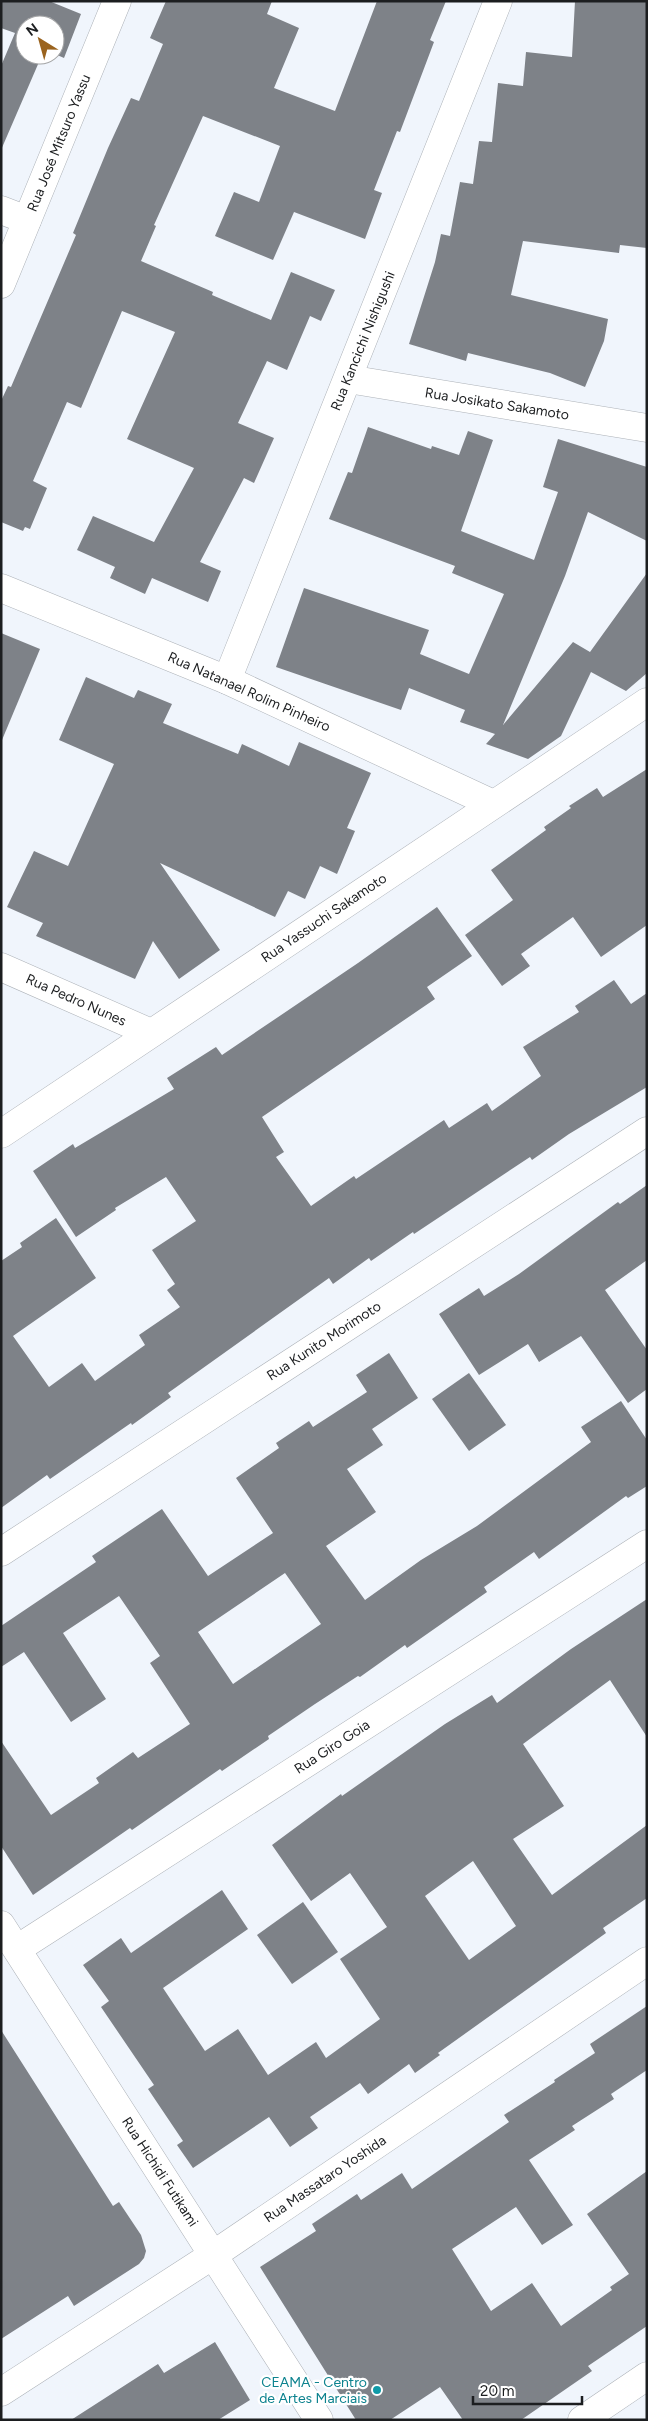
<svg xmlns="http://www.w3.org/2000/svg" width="648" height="2421" viewBox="0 0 648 2421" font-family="Figtree,sans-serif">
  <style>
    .building { fill: #7e8288; fill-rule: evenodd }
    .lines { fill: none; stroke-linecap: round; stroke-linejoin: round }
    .minor-casing { stroke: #adb2b8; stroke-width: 29 }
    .minor { stroke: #fff; stroke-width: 28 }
    .culture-dot { fill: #0f9aa8; stroke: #fff; stroke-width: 2 }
    .labels { text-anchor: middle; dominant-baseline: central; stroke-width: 4.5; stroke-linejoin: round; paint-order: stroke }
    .street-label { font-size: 14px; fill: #1c1e20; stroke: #fff }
    .culture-label { font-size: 14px; fill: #0d838f; stroke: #fff; text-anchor: end }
  </style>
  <rect width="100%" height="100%" fill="#f0f5fc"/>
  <g class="building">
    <polygon points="1,1 49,1 81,14 64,58 55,54 55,25 25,25 25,55 42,55 1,150 1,66 15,33 1,28"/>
    <polygon points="166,1 272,1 267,14 299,28 274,88 335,111 377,1 446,1 430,40 434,42 400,132 397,131 374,190 382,193 365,239 294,212 273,260 215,236 234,192 259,202 280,146 203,116 154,225 156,226 141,261 213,292 212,295 271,320 291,272 335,290 321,321 310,316 287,370 267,361 238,423 274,438 254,483 244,478 200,562 221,571 208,602 152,578 145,594 110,578 115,567 77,550 93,516 154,542 194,468 127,439 175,332 122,311 81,408 67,402 33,481 47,488 30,529 25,527 23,531 1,522 1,401 8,386 11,387 76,235 73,233 108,148 131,98 139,101 163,44 150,38"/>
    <polygon points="575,1 647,1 647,248 620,245 619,253 523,241 511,295 608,319 604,341 585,387 550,373 468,353 466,361 409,344 435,262 441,234 450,236 460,182 473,184 479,141 492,142 498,83 523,86 526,52 572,57"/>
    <polygon points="368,427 431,449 432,446 459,455 468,431 493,440 461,531 534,560 558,492 543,487 558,439 647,467 647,541 588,512 565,576 503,725 573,642 590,652 647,573 647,673 626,691 591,672 561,736 528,759 486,744 495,734 460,722 465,710 409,688 401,710 276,667 304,588 429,630 420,654 469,674 504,594 452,573 455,566 329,519 348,472 352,473"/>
    <polygon points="1,633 40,649 2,740 1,740"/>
    <polygon points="86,677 134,698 138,690 172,704 163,723 238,754 242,744 289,766 299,742 371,773 347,828 355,831 337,874 320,866 305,899 288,891 275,917 160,863 220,950 179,979 153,941 135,979 36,936 43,923 7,907 34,851 68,866 114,764 59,740"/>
    <polygon points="647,769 647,925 601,957 573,917 521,954 530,966 502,986 465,935 513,900 491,870 546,830 544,827 571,808 569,806 597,788 603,797"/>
    <polygon points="437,907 472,956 427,987 435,999 262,1117 284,1152 276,1157 311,1206 354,1176 356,1179 444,1120 449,1128 487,1103 492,1111 541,1076 523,1047 579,1012 575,1006 614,980 631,1004 647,993 647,1087 569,1134 532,1160 530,1157 414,1234 413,1232 371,1261 369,1258 333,1284 329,1278 168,1393 171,1397 132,1425 131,1423 50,1479 47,1475 1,1508 1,1261 22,1247 20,1243 56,1218 96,1278 13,1336 49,1387 82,1363 95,1381 145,1345 139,1335 180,1307 167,1290 175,1284 152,1250 196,1221 166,1177 115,1208 116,1210 76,1237 33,1171 73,1144 75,1148 174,1089 167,1078 216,1047 222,1055 358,963"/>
    <polygon points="647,1185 647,1260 605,1290 647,1350 647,1389 628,1403 581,1336 539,1362 528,1344 479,1375 439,1314 479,1288 484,1296 519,1274 618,1202 620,1204"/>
    <path d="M389 1353 418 1398 372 1429 383 1445 347 1469 376 1512 326 1546 365 1600 421 1560 477 1526 591 1442 581 1427 621 1401 647 1440V1486L628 1498 626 1496 539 1559 534 1552 484 1587 487 1592 407 1648 405 1645 360 1677 358 1676 315 1704 268 1736 269 1739 222 1771 220 1769 132 1830 130 1828 33 1895 1 1846V1741L51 1815 99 1783 96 1778 133 1752 138 1758 190 1724 150 1663 160 1656 119 1596 63 1633 106 1699 71 1722 24 1652 1 1667V1626L96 1562 92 1556 162 1509 208 1576 273 1533 236 1478 279 1448 276 1443 309 1421 313 1427 367 1392 356 1375ZM285 1573 321 1624 233 1684 198 1632Z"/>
    <polygon points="469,1373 506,1425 469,1451 432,1399"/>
    <path d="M647 1599V1737L610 1680 523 1744 564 1806 513 1839 552 1895 647 1825V1898L603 1928 606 1933 438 2053 440 2055 415 2073 409 2064 368 2094 360 2083 310 2117 318 2128 290 2147 269 2117 193 2168 177 2145 183 2141 148 2089 154 2085 101 2007 109 2001 83 1965 121 1938 131 1953 222 1890 248 1929 163 1988 205 2051 238 2029 268 2075 316 2042 326 2058 380 2019 340 1959 387 1927 350 1873 311 1901 272 1845 341 1794 342 1796 445 1724 492 1695 497 1703 571 1649ZM473 1861 516 1926 469 1960 425 1896Z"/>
    <polygon points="303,1902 338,1952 292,1984 257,1935"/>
    <polygon points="647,2006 647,2070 611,2094 614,2099 572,2126 575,2130 529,2160 573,2225 542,2245 516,2207 452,2249 491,2311 532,2283 561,2326 612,2290 610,2287 629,2274 587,2214 647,2171 647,2326 588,2366 592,2371 521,2420 463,2420 440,2387 390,2420 356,2420 260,2267 316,2231 312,2224 357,2194 361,2200 402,2173 412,2189 509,2122 504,2115 555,2082 554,2080 595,2053 590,2044"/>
    <polygon points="1,2030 113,2206 119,2202 141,2235 146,2251 144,2258 139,2264 74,2306 68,2296 1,2339"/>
    <polygon points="215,2342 250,2400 218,2420 71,2420 158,2364 164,2373"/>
  </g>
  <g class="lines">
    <defs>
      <g id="minor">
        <polyline points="1,210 27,220"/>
        <polyline points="1,284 117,1"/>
        <polyline points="348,379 647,428"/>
        <polyline points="1,588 227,680 493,804"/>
        <polyline points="227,680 498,1"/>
        <polyline points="1,967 151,1033"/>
        <polyline points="1,1134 647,702"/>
        <polyline points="1,1552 647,1131"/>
        <polyline points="1,1925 319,2420"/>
        <polyline points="17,1949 647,1544"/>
        <polyline points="1,2392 213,2255 647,1961"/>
        <polyline points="582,2420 647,2376"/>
      </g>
    </defs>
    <use href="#minor" class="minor-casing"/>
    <use href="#minor" class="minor"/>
  </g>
  <circle class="culture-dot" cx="377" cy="2390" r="5"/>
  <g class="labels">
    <g class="street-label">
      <text transform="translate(59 143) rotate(-68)">Rua José Mitsuro Yassu</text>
      <text transform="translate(363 341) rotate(-68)">Rua Kancichi Nishigushi</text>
      <text transform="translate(497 404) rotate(9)">Rua Josikato Sakamoto</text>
      <text transform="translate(249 692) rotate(24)">Rua Natanael Rolim Pinheiro</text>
      <text transform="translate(324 918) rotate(-34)">Rua Yassuchi Sakamoto</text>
      <text transform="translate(76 1000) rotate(24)">Rua Pedro Nunes</text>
      <text transform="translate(324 1341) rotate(-33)">Rua Kunito Morimoto</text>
      <text transform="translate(332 1747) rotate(-33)">Rua Giro Goia</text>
      <text transform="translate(160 2172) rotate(57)">Rua Hichidi Futikami</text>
      <text transform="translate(325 2179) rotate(-34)">Rua Massataro Yoshida</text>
    </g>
    <g class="culture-label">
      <text x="367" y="2382">CEAMA - Centro<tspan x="367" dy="16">de Artes Marciais</tspan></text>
    </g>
  </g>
  <rect width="648" height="2421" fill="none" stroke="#1c1e20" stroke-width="5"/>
  <g transform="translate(40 40) rotate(323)"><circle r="24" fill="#ffffff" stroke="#a4a5a6"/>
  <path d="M0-4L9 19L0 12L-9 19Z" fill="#9a631e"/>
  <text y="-8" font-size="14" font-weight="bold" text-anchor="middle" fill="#1c1e20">N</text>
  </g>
  <path d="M473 2396v8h109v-8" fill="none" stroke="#1c1e20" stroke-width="2.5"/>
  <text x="480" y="2396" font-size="15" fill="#1c1e20" stroke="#ffffff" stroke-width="4" paint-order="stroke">20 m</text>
</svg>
